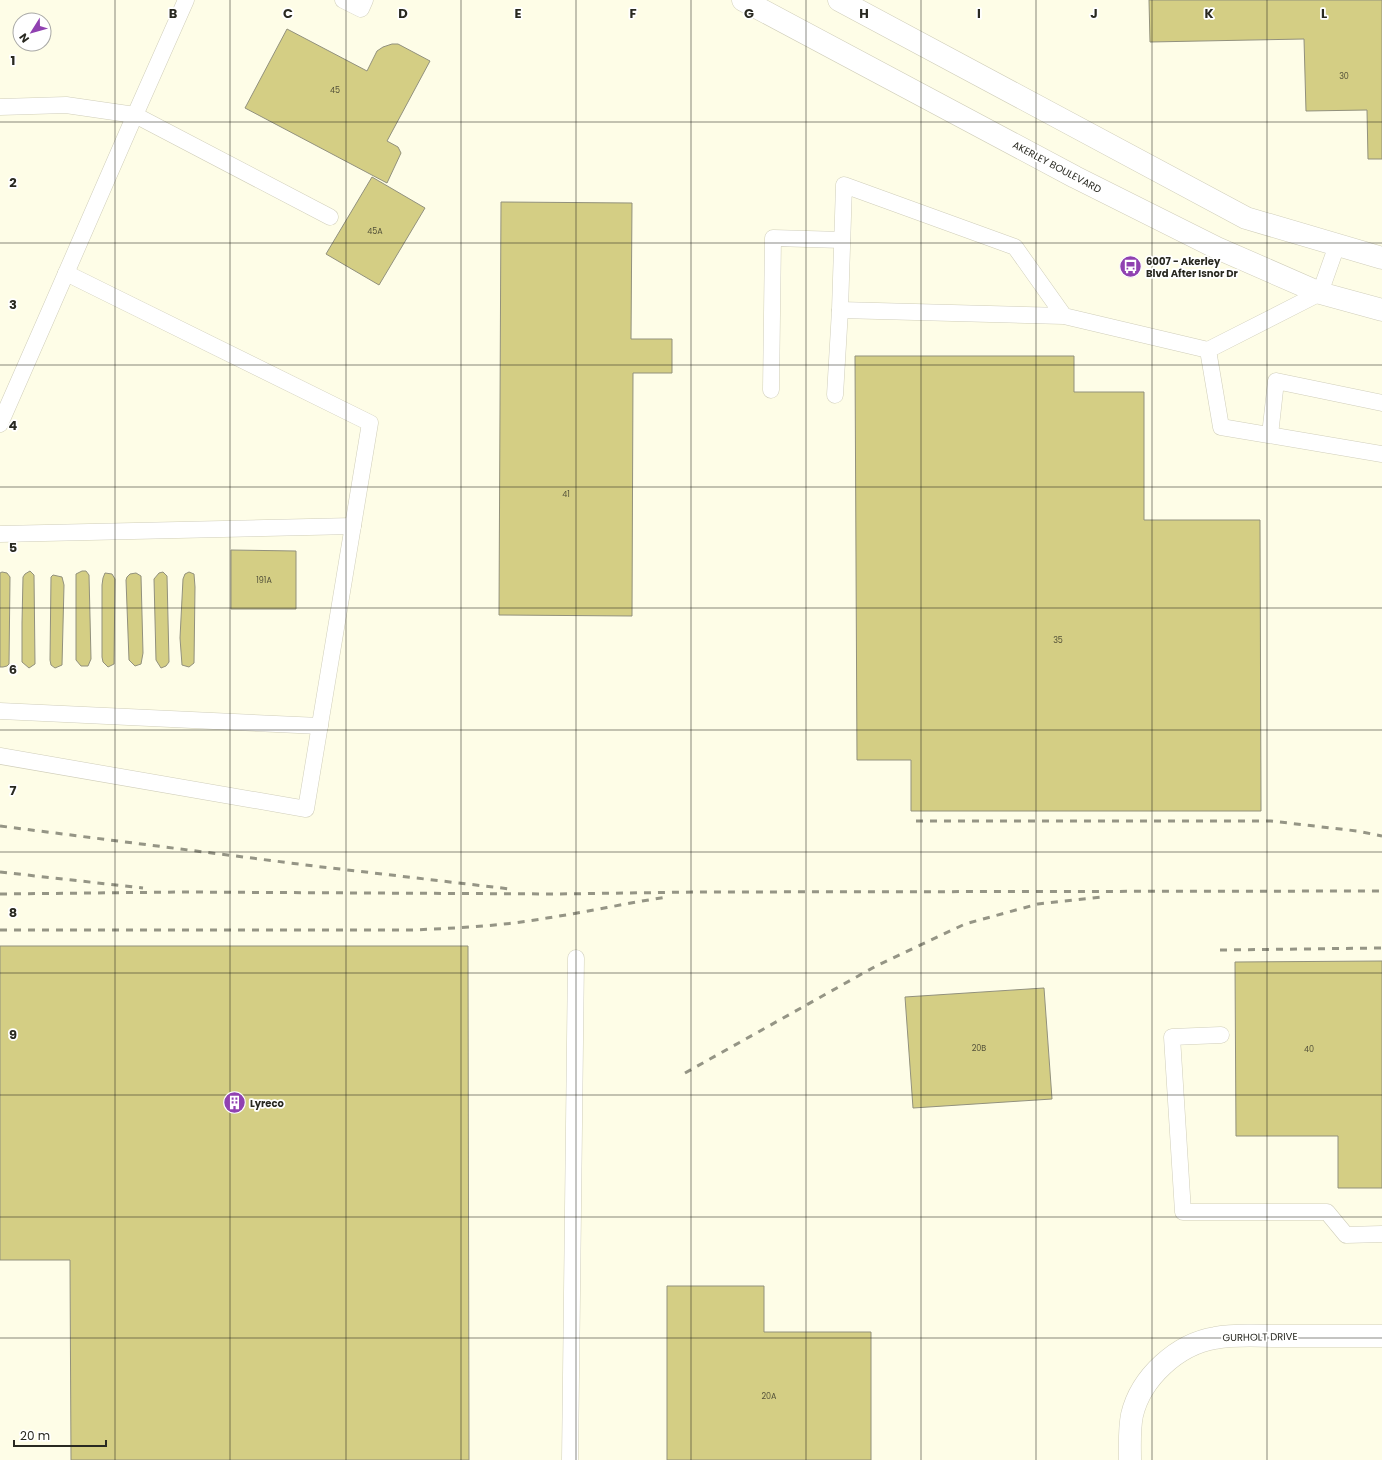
<svg xmlns="http://www.w3.org/2000/svg" width="1382" height="1460" viewBox="0 0 1382 1460" font-family="Poppins,sans-serif">
  <style>
    .building { fill: #d4ce84; stroke: #92917d }
    .lines { fill: none; stroke-linecap: round; stroke-linejoin: round }
    .service-casing { stroke: #d0ceba; stroke-width: 17 }
    .minor-casing { stroke: #d0ceba; stroke-width: 23 }
    .primary-casing { stroke: #d0ceba; stroke-width: 23 }
    .service { stroke: #fff; stroke-width: 16 }
    .minor { stroke: #fff; stroke-width: 22 }
    .primary { stroke: #fff; stroke-width: 22 }
    .rail { stroke: #959585; stroke-width: 3; stroke-dasharray: 7 7; stroke-linecap: butt }
    .grid { fill: none; stroke: #292921; stroke-width: 1; stroke-opacity: 0.55 }
    .labels { text-anchor: middle; dominant-baseline: central; stroke-width: 3.5; stroke-linejoin: round; paint-order: stroke }
    .number-label { font-size: 8px; fill: #54523a }
    .street-label { font-size: 10px; fill: #292921; stroke: #fff }
    .poi-label { font-size: 10px; font-weight: bold; fill: #292921; stroke: #fff; text-anchor: start }
    .grid-label { font-size: 13px; text-anchor: middle; font-weight: bold; fill: #292921; stroke: #fff; stroke-width: 3.5; stroke-linejoin: round; paint-order: stroke }
  </style>
  <rect width="100%" height="100%" fill="#fefde7"/>
  <g class="building">
    <polygon points="1149,0 1382,0 1382,159 1368,159 1367,110 1306,111 1304,39 1150,42"/>
    <polygon points="287,29 367,71 377,51 383,47 392,44 398,44 430,61 387,141 398,147 401,153 387,183 245,108"/>
    <polygon points="372,177 425,208 379,285 326,254"/>
    <polygon points="501,202 632,203 631,339 672,339 672,373 633,373 632,616 499,615"/>
    <polygon points="855,356 1074,356 1074,392 1144,392 1144,520 1260,520 1261,811 911,811 911,760 857,760"/>
    <polygon points="231,550 296,551 296,609 231,609"/>
    <polygon points="30,571 34,575 35,664 29,668 22,662 22,623 23,577 25,574"/>
    <polygon points="82,571 86,571 89,575 91,659 88,666 81,666 76,660 76,574"/>
    <polygon points="2,572 7,573 10,577 9,664 7,666 3,667 0,667 0,573"/>
    <polygon points="163,572 167,576 169,662 166,666 161,668 156,660 154,579 159,573"/>
    <polygon points="189,572 194,574 195,587 194,663 189,667 182,665 180,638 183,579 185,574"/>
    <polygon points="105,573 112,574 115,579 114,664 108,667 103,662 102,657 102,585 103,578"/>
    <polygon points="136,573 141,576 143,653 141,664 135,666 129,660 126,580 127,577 130,574"/>
    <polygon points="53,575 62,577 64,585 62,665 55,668 51,665 50,660 51,577"/>
    <polygon points="0,946 468,946 469,1460 71,1460 70,1260 0,1260"/>
    <polygon points="1382,961 1382,1188 1338,1188 1338,1136 1236,1136 1235,962"/>
    <polygon points="1044,988 1052,1099 913,1108 905,997"/>
    <polygon points="667,1286 764,1286 764,1332 871,1332 871,1460 667,1460"/>
  </g>
  <g class="lines">
    <defs>
      <g id="service">
        <polyline points="186,0 135,115 330,217"/>
        <polyline points="343,0 361,9 365,0"/>
        <path d="M0 107 66 105 135 115C91 218 45 321 0 424"/>
        <polyline points="1337,245 1320,293 1208,350 1221,427 1382,454"/>
        <polyline points="1064,316 1015,247 844,185 840,310 1064,316 1208,350"/>
        <polyline points="771,390 773,238 842,240"/>
        <polyline points="835,395 840,310"/>
        <polyline points="1270,435 1276,381 1382,403"/>
        <polyline points="0,534 353,526"/>
        <polyline points="0,711 320,726"/>
        <polyline points="0,756 306,809 370,423 66,273"/>
        <polyline points="1221,1035 1172,1037 1183,1212 1327,1212 1346,1235 1382,1234"/>
        <polyline points="570,1460 576,958"/>
      </g>
      <path id="minor" d="M1130 1460C1130 1445 1129 1430 1132 1415 1141 1377 1178 1344 1215 1338 1235 1334 1258 1336 1279 1336 1313 1336 1348 1336 1382 1336"/>
      <g id="primary">
        <polyline points="743,0 1075,177 1217,248 1320,293 1382,310"/>
        <polyline points="839,0 1246,218 1382,258"/>
      </g>
    </defs>
    <use href="#service" class="service-casing"/>
    <use href="#minor" class="minor-casing"/>
    <use href="#primary" class="primary-casing"/>
    <use href="#service" class="service"/>
    <use href="#minor" class="minor"/>
    <use href="#primary" class="primary"/>
    <g class="rail">
      <polyline points="916,821 1271,821 1357,831 1382,836"/>
      <polyline points="0,826 314,866 510,889"/>
      <polyline points="0,872 143,888"/>
      <polyline points="0,894 181,892 556,894 697,892 1382,891"/>
      <path d="M0 930H413C458 928 503 926 547 918 587 912 627 903 667 897"/>
      <polyline points="1220,950 1382,948"/>
      <polyline points="685,1073 876,966 965,924 1038,904 1102,897"/>
    </g>
  </g>
  <path class="grid" d="M115 0V1460M230 0V1460M346 0V1460M461 0V1460M576 0V1460M691 0V1460M806 0V1460M921 0V1460M1036 0V1460M1152 0V1460M1267 0V1460M0 122H1382M0 243H1382M0 365H1382M0 487H1382M0 608H1382M0 730H1382M0 852H1382M0 973H1382M0 1095H1382M0 1217H1382M0 1338H1382"/>
  <defs>
    <symbol id="bus-disc" viewBox="-11 -11 22 22"><circle r="9.5" fill="#9041b1" stroke="#fff"/><path d="M-5-6H5V4H4V6H2V4H-2V6H-4V4H-5ZM-3.5-4V0h7V-4ZM-3.5 1.2v1.5H-2V1.2ZM2 1.2v1.5H3.5V1.2Z" fill="#fff"/></symbol>
    <symbol id="building-disc" viewBox="-11 -11 22 22"><circle r="9.5" fill="#9041b1" stroke="#fff"/><path d="M-4-6H4V6H1V3H-1V6H-4ZM-2.5-4.3h1.7v1.8h-1.7ZM.8-4.3h1.7v1.8H.8ZM-2.5-1h1.7V.8h-1.7ZM.8-1h1.7V.8H.8Z" fill="#fff"/></symbol>
  </defs>
  <g fill-rule="evenodd">
    <use href="#bus-disc" x="1118" y="254" width="25" height="25"/>
    <use href="#building-disc" x="222" y="1090" width="25" height="25"/>
  </g>
  <g class="labels">
    <g class="number-label">
      <text x="1344" y="76">30</text>
      <text x="335" y="90">45</text>
      <text x="375" y="231">45A</text>
      <text x="566" y="494">41</text>
      <text x="264" y="580">191A</text>
      <text x="1058" y="640">35</text>
      <text x="979" y="1048">20B</text>
      <text x="1309" y="1049">40</text>
      <text x="769" y="1396">20A</text>
    </g>
    <g class="street-label">
      <text transform="translate(1057 167) rotate(28)">AKERLEY BOULEVARD</text>
      <text transform="translate(1260 1337) rotate(-1)">GURHOLT DRIVE</text>
    </g>
    <g class="poi-label">
      <text x="1146" y="261">6007 - Akerley<tspan x="1146" dy="12">Blvd After Isnor Dr</tspan></text>
      <text x="250" y="1103">Lyreco</text>
    </g>
  </g>
  <g class="grid-label">
    <text x="173" y="18">B</text>
    <text x="288" y="18">C</text>
    <text x="403" y="18">D</text>
    <text x="518" y="18">E</text>
    <text x="633" y="18">F</text>
    <text x="749" y="18">G</text>
    <text x="864" y="18">H</text>
    <text x="979" y="18">I</text>
    <text x="1094" y="18">J</text>
    <text x="1209" y="18">K</text>
    <text x="1324" y="18">L</text>
    <text x="13" y="65">1</text>
    <text x="13" y="187">2</text>
    <text x="13" y="309">3</text>
    <text x="13" y="430">4</text>
    <text x="13" y="552">5</text>
    <text x="13" y="674">6</text>
    <text x="13" y="795">7</text>
    <text x="13" y="917">8</text>
    <text x="13" y="1039">9</text>
  </g>
  <g transform="translate(32 32) rotate(233)"><circle r="19" fill="#ffffff" stroke="#a9a9a6"/>
  <path d="M0-3L7 15L0 10L-7 15Z" fill="#9041b1"/>
  <text y="-6" font-size="11" font-weight="bold" text-anchor="middle" fill="#292921">N</text>
  </g>
  <path d="M14 1440v6h92v-6" fill="none" stroke="#292921" stroke-width="2"/>
  <text x="20" y="1440" font-size="12" fill="#292921" stroke="#ffffff" stroke-width="3" paint-order="stroke">20 m</text>
</svg>
